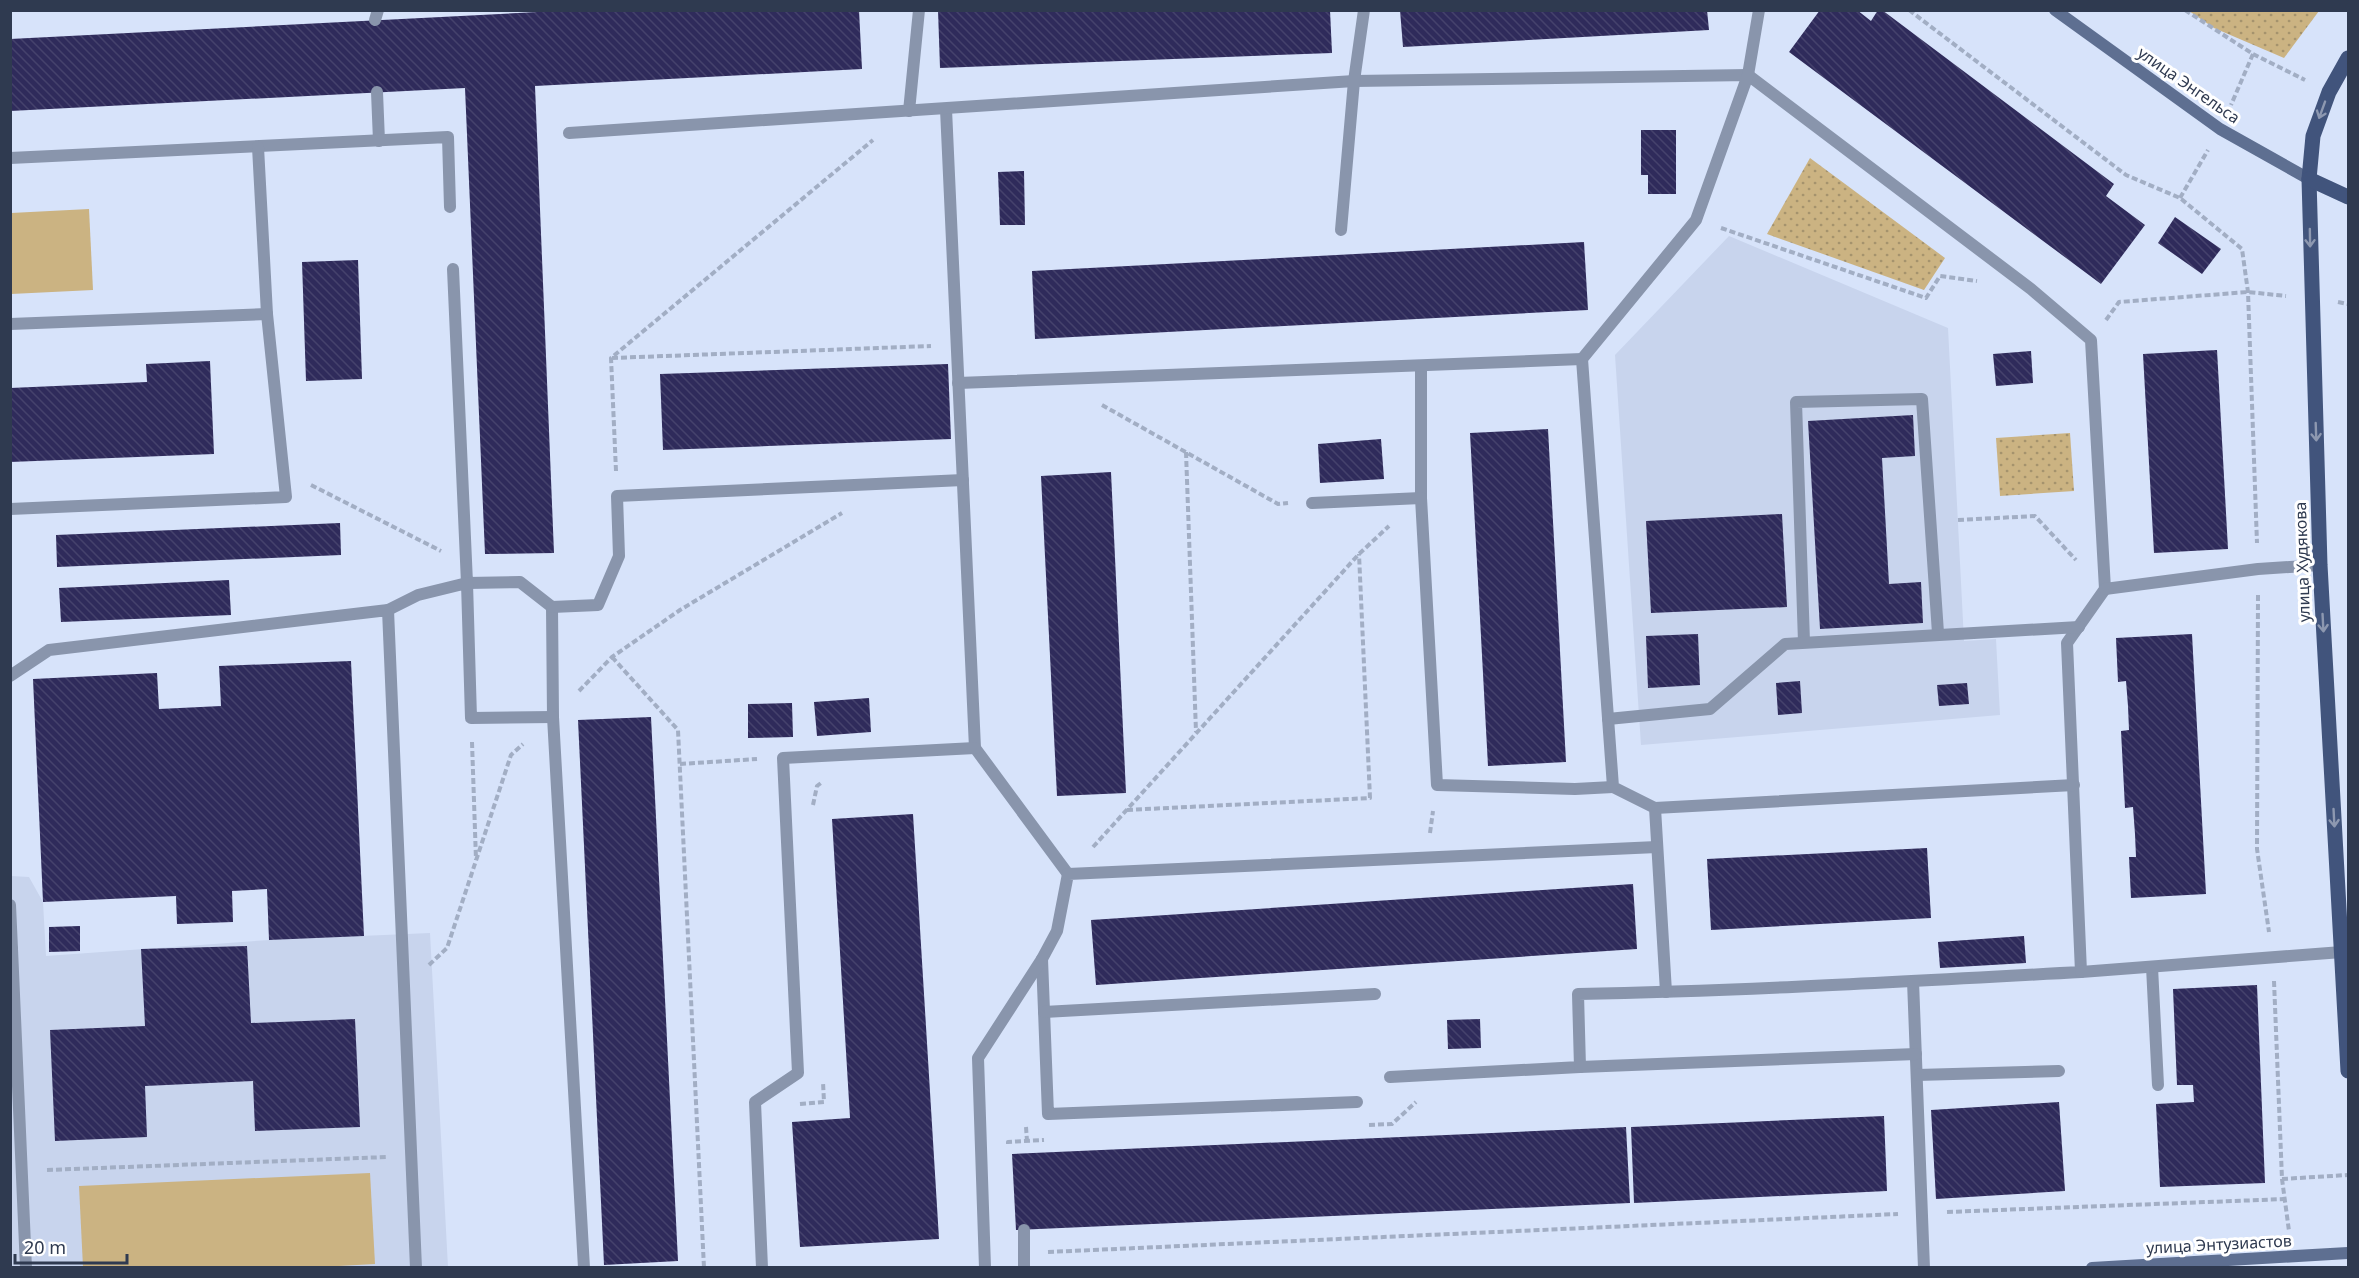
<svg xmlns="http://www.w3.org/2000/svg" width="2359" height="1278" viewBox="0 0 2359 1278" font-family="'Noto Sans',sans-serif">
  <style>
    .built { fill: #c8d4ed }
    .green { fill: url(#green-dots) }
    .pitch { fill: #cbb382 }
    .building { fill: url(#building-back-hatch) }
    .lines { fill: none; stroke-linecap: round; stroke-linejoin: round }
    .path { stroke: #a2aec4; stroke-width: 4; stroke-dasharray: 6 3; stroke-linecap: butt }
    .lane { stroke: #8995ac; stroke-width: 12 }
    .secondary { stroke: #5e6f91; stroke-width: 12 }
    .primary { stroke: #41547c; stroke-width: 15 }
    .oneway { stroke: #8d98b0 }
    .labels { text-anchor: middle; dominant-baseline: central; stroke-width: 6; stroke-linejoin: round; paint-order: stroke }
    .street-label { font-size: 16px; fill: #2f3a50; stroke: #fff }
  </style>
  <defs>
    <pattern id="green-dots" width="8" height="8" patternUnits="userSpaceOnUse" patternTransform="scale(1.5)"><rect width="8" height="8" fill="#cbb382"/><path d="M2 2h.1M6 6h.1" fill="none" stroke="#a5936d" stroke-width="1.8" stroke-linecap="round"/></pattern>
    <pattern id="building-back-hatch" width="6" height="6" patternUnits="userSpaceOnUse" patternTransform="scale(1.5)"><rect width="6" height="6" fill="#2f2b5b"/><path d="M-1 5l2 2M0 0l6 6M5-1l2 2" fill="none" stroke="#45426c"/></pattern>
  </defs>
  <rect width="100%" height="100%" fill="#d7e3fa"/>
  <g class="built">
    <polygon points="1729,236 1948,328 1964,641 1996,639 2000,715 1641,745 1615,355"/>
    <polygon points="11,876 29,877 43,902 46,956 269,940 430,933 448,1267 11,1268"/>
  </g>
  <g class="green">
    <polygon points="2189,11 2319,10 2319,11 2284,58 2214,28"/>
    <polygon points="1810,158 1945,258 1924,290 1767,234"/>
    <polygon points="2070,433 2074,491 2000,496 1996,438"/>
  </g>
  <g class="pitch">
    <polygon points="89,209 93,290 11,294 11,213"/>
    <polygon points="370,1173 375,1264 303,1268 83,1267 79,1186"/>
  </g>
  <g class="building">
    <polygon points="576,10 859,10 862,69 535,86 554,553 485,554 465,88 10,111 10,39"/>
    <polygon points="938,10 1330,10 1332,53 940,68"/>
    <polygon points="1400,10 1707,10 1709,30 1403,47"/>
    <polygon points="1820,10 1857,10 1871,21 1878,10 1882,10 2114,184 2106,196 2145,225 2101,284 1789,52"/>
    <polygon points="1641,130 1676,130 1676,194 1648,194 1648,175 1641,175"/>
    <polygon points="1024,171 1025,225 1000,225 998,172"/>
    <polygon points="2175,217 2221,249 2202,274 2158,243"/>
    <polygon points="1584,242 1588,310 1035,339 1032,271"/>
    <polygon points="358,260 362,379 306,381 302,262"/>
    <polygon points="2217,350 2228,549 2154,553 2143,354"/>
    <polygon points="2031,351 2033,383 1996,386 1993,354"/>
    <polygon points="210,361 214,454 10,462 10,388 147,382 146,364"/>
    <polygon points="948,364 951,439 663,450 660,374"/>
    <polygon points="1913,415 1915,456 1882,458 1889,584 1921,582 1923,623 1820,629 1808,421"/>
    <polygon points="1548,429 1566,762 1488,766 1470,433"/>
    <polygon points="1381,439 1384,479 1320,483 1318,444"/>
    <polygon points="1111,472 1126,793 1057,796 1041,476"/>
    <polygon points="1782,514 1787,607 1651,613 1646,521"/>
    <polygon points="340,523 341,555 57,567 56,535"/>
    <polygon points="229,580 231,615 61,622 59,588"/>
    <polygon points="1698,634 1700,685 1648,688 1646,636"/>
    <polygon points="2192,634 2206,894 2131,898 2129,857 2136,857 2135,834 2133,807 2125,808 2121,731 2129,730 2128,706 2126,681 2118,682 2116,638"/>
    <polygon points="351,661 364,936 269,940 267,889 232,891 233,922 177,924 176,896 43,902 33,679 157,673 159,709 221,706 219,666"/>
    <polygon points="1800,681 1802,713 1778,715 1776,683"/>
    <polygon points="1967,683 1969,704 1939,706 1937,685"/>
    <polygon points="869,698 871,732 817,736 814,702"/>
    <polygon points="792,703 793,737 748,738 748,704"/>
    <polygon points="651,717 678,1261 604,1265 578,720"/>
    <polygon points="913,814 939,1239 800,1247 792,1122 850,1118 832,819"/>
    <polygon points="1927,848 1931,918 1711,930 1707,859"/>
    <polygon points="1633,884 1637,949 1096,985 1091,920"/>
    <polygon points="80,926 80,951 49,952 49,927"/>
    <polygon points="2024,936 2026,963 1940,968 1938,942"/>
    <polygon points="247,946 251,1023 355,1019 360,1127 255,1131 253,1081 145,1086 147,1137 55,1141 50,1030 145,1026 141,949"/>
    <polygon points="2257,985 2265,1183 2160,1187 2156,1104 2194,1102 2193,1085 2177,1085 2173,989"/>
    <polygon points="1480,1019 1481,1048 1448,1049 1447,1020"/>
    <polygon points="2059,1102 2065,1191 1936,1199 1931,1110"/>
    <polygon points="1884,1116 1887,1191 1634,1203 1631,1127"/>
    <polygon points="1626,1127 1630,1203 1016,1230 1012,1154"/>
  </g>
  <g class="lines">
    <g class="path">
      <polyline points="1909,10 2126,175 2180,198 2242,249 2248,292 2257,543"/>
      <polyline points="2185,10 2253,54 2231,105"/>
      <polyline points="2253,54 2305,80"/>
      <polyline points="2180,198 2208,150"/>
      <polyline points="1721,228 1926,298 1940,276 1977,281"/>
      <polyline points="2338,302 2348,304"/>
      <polyline points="2106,320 2119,302 2248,292 2286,296"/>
      <polyline points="612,358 931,346"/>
      <polyline points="1102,405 1278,504 1288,503"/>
      <polyline points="1186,452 1196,732"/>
      <polyline points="616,471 611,358 873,140"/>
      <polyline points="311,485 441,551"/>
      <polyline points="1958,520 2035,516 2076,560"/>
      <polyline points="2258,595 2257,849 2269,932"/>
      <polyline points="612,657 678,730 704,1268"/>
      <polyline points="579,691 612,657 680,610 842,513"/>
      <polyline points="472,742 476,860"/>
      <polyline points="680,764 757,759"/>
      <polyline points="813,805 817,786 821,783"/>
      <polyline points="1127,810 1370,798 1359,554"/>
      <polyline points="1430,833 1433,811"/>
      <polyline points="1093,847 1359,554 1389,526"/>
      <polyline points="429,965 447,948 511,755 523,744"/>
      <polyline points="2274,981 2282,1179 2289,1231"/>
      <polyline points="800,1104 824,1102 823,1082"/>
      <polyline points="1369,1125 1392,1124 1416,1102"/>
      <polyline points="1026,1127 1027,1141"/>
      <polyline points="1008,1144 1008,1142 1044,1140"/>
      <polyline points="47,1170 387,1157"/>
      <polyline points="2282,1179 2348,1175"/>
      <polyline points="1947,1212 2286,1199"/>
      <polyline points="1048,1252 1898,1214"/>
    </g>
    <g class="lane">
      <polyline points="375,20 378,10"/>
      <polyline points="377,92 379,141"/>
      <polyline points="946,109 975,748 1068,874"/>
      <polyline points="909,111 919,10"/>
      <path d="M569 133 1354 81 1748 75 2031 289 2091 340 2105 589 2067 643 2081 972C1913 981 1746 991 1578 994L1580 1067 1390 1077"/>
      <polyline points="10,158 448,137 450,207"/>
      <polyline points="1341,230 1354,81 1364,10"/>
      <polyline points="453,269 467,583 520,582 552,607 553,717 584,1268"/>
      <polyline points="10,324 267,314"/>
      <polyline points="1421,366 1421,498 1437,785 1575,789 1613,787"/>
      <polyline points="958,383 1582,359"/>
      <polyline points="1312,503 1421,498"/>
      <polyline points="10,509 286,497 267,314 258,147"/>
      <polyline points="2105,589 2258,569 2320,565"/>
      <polyline points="552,607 598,605 619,556 617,496 963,480"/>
      <polyline points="388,610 418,595 467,583 471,718 553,717"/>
      <polyline points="1804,642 1796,402 1922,399 1938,633"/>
      <polyline points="10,676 49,650 388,610 416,1268"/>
      <polyline points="1608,719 1710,709 1785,644 2079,627"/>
      <polyline points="1655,808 2074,785"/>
      <polyline points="10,905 12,949"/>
      <polyline points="10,949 12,949 26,1268"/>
      <polyline points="1042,959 1048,1114 1357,1102"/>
      <polyline points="2152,967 2158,1085"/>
      <polyline points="2081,972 2342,952"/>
      <polyline points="1913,981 1924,1268"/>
      <polyline points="1666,992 1655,808 1613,787 1582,359 1696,220 1748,75 1759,10"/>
      <polyline points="1044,1012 1375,994"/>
      <polyline points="1580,1067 1916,1054"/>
      <polyline points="1917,1075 2059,1071"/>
      <polyline points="1024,1230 1024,1268"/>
      <polyline points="762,1268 755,1102 798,1073 783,758 975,748"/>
      <polyline points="985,1268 978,1058 1042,959 1057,931 1068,874 1657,847"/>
    </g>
    <g class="secondary">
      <polyline points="2055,10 2220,129 2309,179"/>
      <polyline points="2092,1268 2348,1253"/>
    </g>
    <g class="primary">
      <polyline points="2348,58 2329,92 2313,136 2309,179 2320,565 2348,1071"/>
      <polyline points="2309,179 2348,197"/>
    </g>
  </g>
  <defs><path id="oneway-shaft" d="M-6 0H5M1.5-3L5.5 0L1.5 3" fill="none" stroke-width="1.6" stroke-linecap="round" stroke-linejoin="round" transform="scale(1.5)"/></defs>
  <g class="oneway">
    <use href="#oneway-shaft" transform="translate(2322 110) rotate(110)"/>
    <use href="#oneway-shaft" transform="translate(2310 238) rotate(89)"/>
    <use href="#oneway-shaft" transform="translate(2316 432) rotate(88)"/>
    <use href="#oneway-shaft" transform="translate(2323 623) rotate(87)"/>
    <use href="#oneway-shaft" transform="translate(2334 818) rotate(87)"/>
  </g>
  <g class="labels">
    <g class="street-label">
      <text transform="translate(2189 85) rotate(35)">улица Энгельса</text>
      <text transform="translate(2302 562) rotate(-92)">улица Худякова</text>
      <text transform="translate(2219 1244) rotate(-3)">улица Энтузиастов</text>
    </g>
  </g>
  <rect width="2359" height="1278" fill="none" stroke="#2f3a50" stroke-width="24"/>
  <path d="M15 1254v9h112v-9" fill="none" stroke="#2f3a50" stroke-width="3"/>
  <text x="24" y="1254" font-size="18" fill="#2f3a50" stroke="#ffffff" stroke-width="4.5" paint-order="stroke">20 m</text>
</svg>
